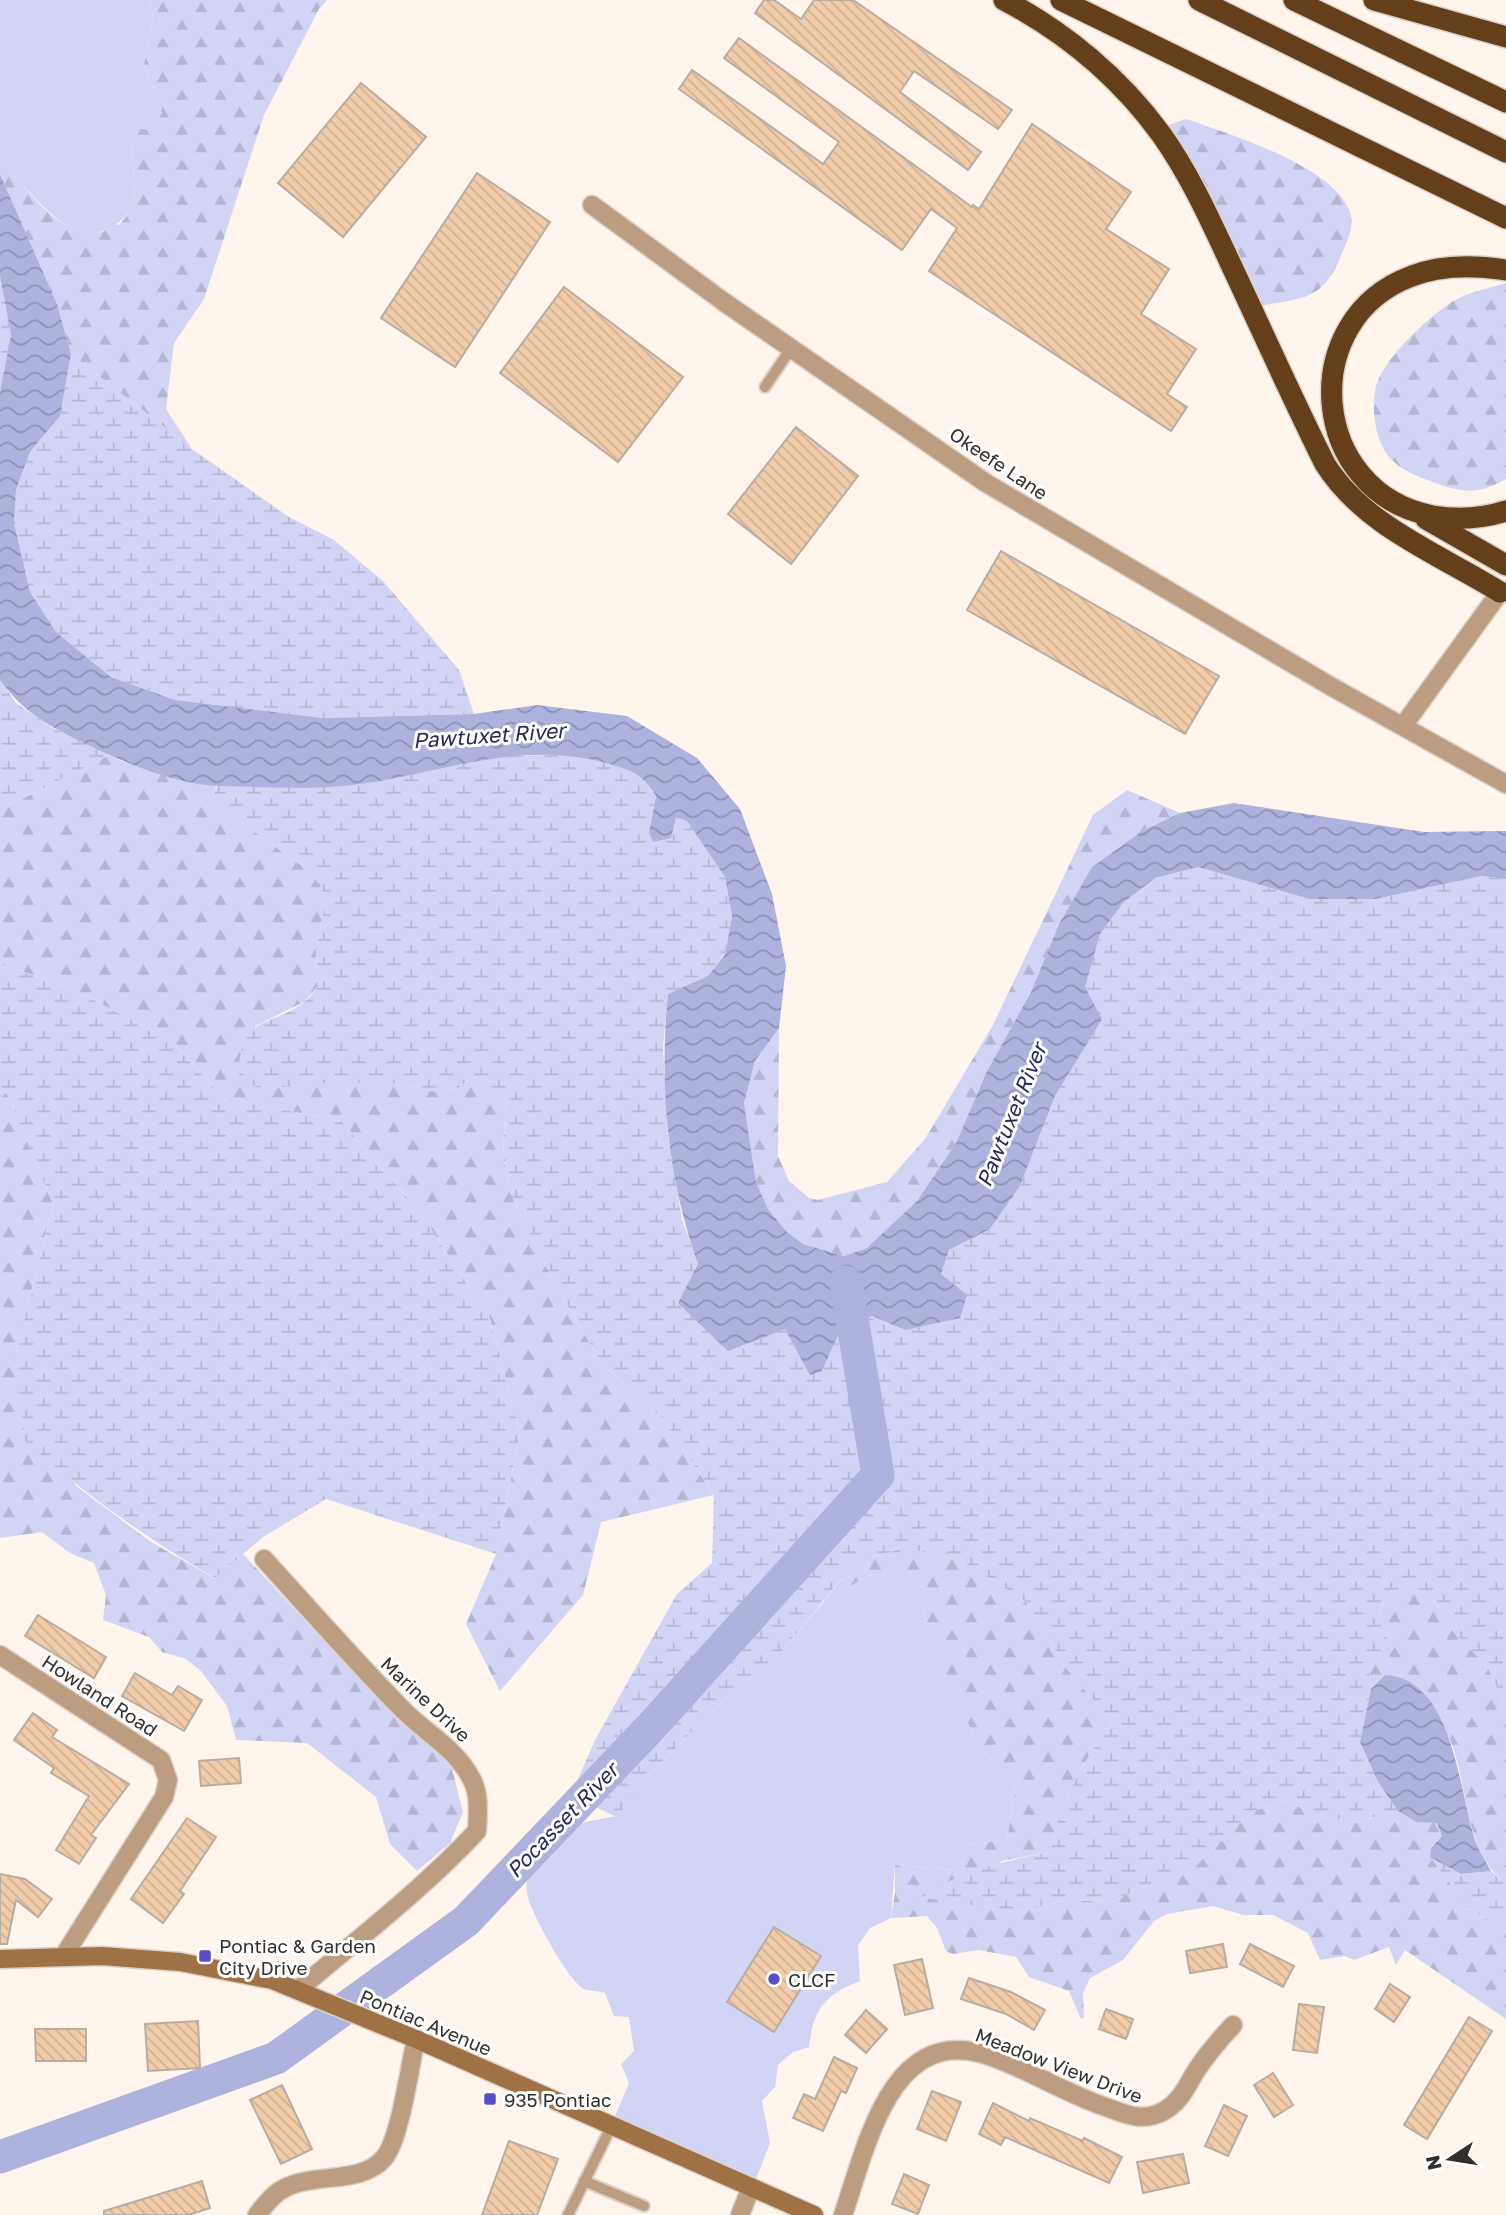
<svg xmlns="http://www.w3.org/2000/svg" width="1506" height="2215" viewBox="0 0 1506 2215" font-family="'Golos Text',sans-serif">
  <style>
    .green { fill: #d1d4f4 }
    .forest { fill: url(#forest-firs) }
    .wetland { fill: url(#wetland-marsh) }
    .water { fill: url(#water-waves) }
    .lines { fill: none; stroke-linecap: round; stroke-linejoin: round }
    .river { stroke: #aeb2de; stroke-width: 33 }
    .building { fill: url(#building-back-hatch); stroke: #b8ada3; stroke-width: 2 }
    .lane-casing { stroke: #dad1c9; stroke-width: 14 }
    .street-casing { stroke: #dad1c9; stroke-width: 21 }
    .secondary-casing { stroke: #dad1c9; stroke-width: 21 }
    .highway-casing { stroke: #dad1c9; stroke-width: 24 }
    .lane { stroke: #bd9d80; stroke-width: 10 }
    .street { stroke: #bd9d80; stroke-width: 18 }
    .secondary { stroke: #9f7145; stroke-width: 18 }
    .highway { stroke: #643f19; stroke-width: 21 }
    .poi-dot { fill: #564ec6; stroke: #fff; stroke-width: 2.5 }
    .labels { text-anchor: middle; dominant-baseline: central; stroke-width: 6; stroke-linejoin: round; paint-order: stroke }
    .street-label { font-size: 19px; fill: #332f2b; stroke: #fff }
    .poi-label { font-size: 19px; fill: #332f2b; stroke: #fff; text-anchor: start }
    .water-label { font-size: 21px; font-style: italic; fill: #28265b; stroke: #fff }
  </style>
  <defs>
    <pattern id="forest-firs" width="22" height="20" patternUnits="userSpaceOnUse" patternTransform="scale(1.75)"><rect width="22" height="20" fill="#d1d4f4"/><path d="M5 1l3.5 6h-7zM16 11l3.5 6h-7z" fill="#b4b6d1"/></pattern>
    <pattern id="wetland-marsh" width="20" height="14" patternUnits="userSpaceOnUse" patternTransform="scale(1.75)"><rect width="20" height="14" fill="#d1d4f4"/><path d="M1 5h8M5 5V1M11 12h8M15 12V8" fill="none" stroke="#b4b6d1"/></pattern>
    <pattern id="water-waves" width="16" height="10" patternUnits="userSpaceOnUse" patternTransform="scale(1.75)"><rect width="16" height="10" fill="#aeb2de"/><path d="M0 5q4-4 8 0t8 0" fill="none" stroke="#8e91b4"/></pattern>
    <pattern id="building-back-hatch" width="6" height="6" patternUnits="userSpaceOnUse" patternTransform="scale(1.75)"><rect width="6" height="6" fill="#f2cca9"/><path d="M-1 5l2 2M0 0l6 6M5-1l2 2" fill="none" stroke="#d0b092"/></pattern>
  </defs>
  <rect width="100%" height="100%" fill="#fff5ec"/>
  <g class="green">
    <path d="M0 0H150L153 17 144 64 162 113 151 130 132 138 135 206C80 273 42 198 0 163Z"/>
    <path d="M894 1572 915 1587 943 1672 979 1746 1015 1786 1007 1841 961 1844 955 1870 895 1865 891 1918 870 1928 858 1945 860 1981C824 1995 813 2010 809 2047L793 2052 778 2065 775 2087 762 2101 770 2143 754 2184 613 2121 629 2083 621 2064 634 2051 629 2017 614 2016 605 1993C599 1991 590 1991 584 1989 570 1983 532 1915 528 1897 524 1881 530 1864 533 1849L565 1826 616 1816 653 1771 713 1710 782 1651 823 1602 868 1576Z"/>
  </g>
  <g class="forest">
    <path d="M150 0H327L319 9 264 115 204 299 174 343 166 409 192 449 71 354 57 304 0 174V163C34 191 53 237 103 232L110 224 119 225 135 206 132 138 137 129 151 130 162 113 144 64 153 17Z"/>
    <path d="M1186 119C1229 134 1334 166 1350 212 1355 226 1347 241 1342 253 1324 301 1303 298 1259 306L1163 127Z"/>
    <path d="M1506 283V479C1478 495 1465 493 1435 483 1420 477 1406 473 1393 461 1374 445 1368 397 1380 376 1395 349 1422 324 1446 306 1463 293 1486 289 1506 283Z"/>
    <polygon points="109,755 124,762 216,786 213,795 220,807 301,865 320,884 326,900 316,951 318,986 304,1002 255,1026 268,1089 314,1083 392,1083 438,1092 458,1088 470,1079 506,1098 503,1156 512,1196 553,1281 602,1364 662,1418 714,1495 601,1522 583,1595 500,1691 466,1624 496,1554 520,1433 490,1319 419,1211 341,1121 224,1098 170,1040 76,991 0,963 0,807 18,801"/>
    <polygon points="1127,790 1180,813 1142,831 1092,867 1059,924 1031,992 986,1073 956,1143 917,1201 899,1221 867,1248 844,1256 803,1244 787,1232 768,1209 756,1182 744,1103 755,1061 779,1028 778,1156 789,1181 809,1198 818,1200 887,1182 925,1139 993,1025 1093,815"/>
    <polygon points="0,1085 9,1097 53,1204 15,1357 76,1486 151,1542 214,1578 243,1554 395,1717 451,1765 463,1812 450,1843 417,1871 390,1844 376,1797 307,1743 236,1740 227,1706 201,1671 186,1659 162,1652 149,1637 103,1620 106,1595 94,1563 70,1553 42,1532 0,1538"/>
    <path d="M905 1548 959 1559 1026 1602 1066 1668 1112 1722C1082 1762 1060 1803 1050 1852L1001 1861 984 1907 1015 1912 1066 1901 1116 1900 1151 1883 1187 1874 1253 1811 1286 1801 1320 1816 1355 1822 1398 1811 1416 1822H1437L1442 1836 1431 1847 1468 1908 1506 1930V2019L1405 1950 1396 1965 1389 1947 1354 1960 1345 1956 1320 1960 1308 1933 1273 1915H1243L1213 1906 1167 1914 1154 1921 1123 1960 1090 1978 1083 1993 1084 2017 1081 2019 1069 1991 1029 1977 1016 1957 979 1950 953 1954 946 1951 937 1928 927 1916 891 1918 895 1893V1865L954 1870 961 1844 1007 1841 1015 1786 979 1746 943 1672 915 1587 894 1572 868 1576 823 1602 856 1561Z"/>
    <path d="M1409 1587 1433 1598 1456 1635 1488 1667 1506 1709V1884C1462 1848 1470 1788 1450 1740 1445 1726 1398 1688 1385 1675L1371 1689 1369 1672 1388 1640 1379 1611 1389 1592Z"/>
  </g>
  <g class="wetland">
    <polygon points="0,276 11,335 0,392"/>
    <polygon points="71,354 192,449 289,517 334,540 383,581 459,670 474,714 323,718 175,700 111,677 56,632 30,592 14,523 16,490 30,452 60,416"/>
    <polygon points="0,680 16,703 51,727 109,755 18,801 0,807"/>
    <path d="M576 754C606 763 639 766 656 795L649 831 676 816 687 821 725 877 732 916 725 956 708 977 668 994 663 1048 668 1137 682 1219 698 1264 785 1329 822 1371 839 1333 872 1316 905 1330 941 1274 949 1250 990 1229 1020 1186 1055 1096 1101 1019 1084 987 1100 934 1123 903 1155 878 1198 867 1309 899H1376L1481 876 1506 879V1709L1488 1667 1456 1635 1433 1598 1409 1587 1389 1592 1379 1611 1388 1640 1369 1672 1371 1689 1360 1742 1378 1782 1398 1811 1355 1822 1320 1816 1286 1801 1253 1811 1187 1874 1151 1883 1116 1900 1066 1901 1015 1912 919 1897C961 1872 1003 1861 1050 1852 1060 1803 1082 1762 1112 1722L1066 1668 1026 1602 959 1559 905 1548 856 1561 782 1651 713 1710 653 1771 616 1817 571 1795 595 1740 677 1594 712 1563 714 1495 662 1418 602 1364 553 1281 512 1196 503 1156 506 1098 470 1079 458 1088 438 1092 392 1083H314L268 1089 256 1087 239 1075C239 1015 266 1029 303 1003 309 999 314 991 318 986L316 951 326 900 320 884 301 865 220 807 213 795 217 786 352 785 486 757Z"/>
    <path d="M0 963 76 991 170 1040 224 1098 341 1121 419 1211 490 1319 520 1433 496 1554 326 1499 263 1537 215 1578C145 1538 84 1493 25 1441L15 1357 53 1204 9 1097 0 1085Z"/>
    <polygon points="1430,1857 1461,1874 1491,1871 1506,1884 1506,1930 1468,1908"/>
  </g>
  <g class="water">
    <path d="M0 174 57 304 71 354 60 416 30 452 16 490 14 523 30 592 56 632 111 677 175 700 323 718 474 714 537 705 627 716 697 758 740 809 772 894 786 966 779 1028 755 1061 744 1103 756 1182 768 1209 787 1232 803 1244 844 1256 867 1248 917 1201 956 1143 986 1073 1031 992 1059 924 1092 867 1142 831 1180 813 1234 803 1424 832 1506 831V879L1481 876 1376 899H1309L1198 867 1155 878 1123 903 1100 934 1085 987 1102 1019 1055 1096 1020 1186 990 1229 949 1250 941 1274 967 1295 960 1318 905 1330 872 1316 839 1333 822 1371 810 1375 785 1329 728 1351 678 1303 698 1264C667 1177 659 1085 668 994L708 976 725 955 732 916 725 877 687 821 676 817 671 838 653 842 649 832 656 796C645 776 631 770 610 764 520 738 441 774 353 785 312 790 261 787 220 786 178 785 125 763 88 745 51 727 24 714 0 680V392L11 335 0 276Z"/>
    <path d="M1385 1675C1452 1678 1459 1788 1474 1837 1478 1849 1485 1860 1491 1871L1461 1874 1430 1857 1431 1848 1442 1836 1437 1823 1416 1822 1398 1811 1378 1782 1360 1742 1371 1689Z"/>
  </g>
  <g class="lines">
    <polyline class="river" points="0,2157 276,2058 466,1921 650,1728 878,1475 846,1282"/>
  </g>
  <g class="building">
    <polygon points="764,0 774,0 801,19 814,0 853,0 1012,110 998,129 914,71 900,92 981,152 968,170 755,13"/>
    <polygon points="739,38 972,207 973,205 979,209 1032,124 1131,192 1106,229 1169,269 1141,314 1196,349 1167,394 1187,407 1171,431 929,271 957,228 931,209 902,250 679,89 692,70 823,164 839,142 724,58"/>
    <polygon points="361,83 426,137 343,237 278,183"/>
    <polygon points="477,173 550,222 455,367 381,318"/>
    <polygon points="564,287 683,377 618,462 500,373"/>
    <polygon points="796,427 858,476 791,564 728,514"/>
    <polygon points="1001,551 1219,676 1185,734 967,610"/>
    <polygon points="38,1615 106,1657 94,1678 25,1636"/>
    <polygon points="135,1673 172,1695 178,1686 202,1700 184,1731 122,1696"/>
    <polygon points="33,1713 57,1730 52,1737 129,1784 91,1835 96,1838 79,1864 56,1850 89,1796 51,1773 54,1768 14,1740"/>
    <polygon points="239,1758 241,1783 201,1786 199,1761"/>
    <polygon points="187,1818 216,1837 180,1891 184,1894 163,1923 131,1899"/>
    <polygon points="0,1874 25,1879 52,1899 38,1917 16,1900 7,1944 0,1944"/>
    <polygon points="774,1927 821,1956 774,2032 727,2002"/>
    <polygon points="1223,1944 1227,1967 1190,1973 1186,1951"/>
    <polygon points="1250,1944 1294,1966 1283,1987 1240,1964"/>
    <polygon points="922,1959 933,2008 905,2015 894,1965"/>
    <polygon points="969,1978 1011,1992 1045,2010 1034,2030 1006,2014 961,1999"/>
    <polygon points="1390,1984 1410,1997 1394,2022 1375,2009"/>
    <polygon points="1299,2004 1324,2007 1317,2053 1293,2050"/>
    <polygon points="1106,2009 1133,2019 1126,2039 1099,2029"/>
    <polygon points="866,2010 887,2029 866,2053 845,2035"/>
    <polygon points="1469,2017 1492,2031 1427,2139 1404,2125"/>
    <polygon points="198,2021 200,2068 148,2071 145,2024"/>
    <polygon points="35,2029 86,2029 86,2061 36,2061"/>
    <polygon points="834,2057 857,2068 846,2093 841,2091 823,2131 793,2118 804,2094 815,2099"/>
    <polygon points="1273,2073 1293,2105 1274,2117 1254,2085"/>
    <polygon points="282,2085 312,2149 281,2164 250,2100"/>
    <polygon points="932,2091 961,2102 946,2141 917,2129"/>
    <polygon points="993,2103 1029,2121 1030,2118 1083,2141 1084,2138 1122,2157 1109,2183 1005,2137 1001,2145 979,2134"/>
    <polygon points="1224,2105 1247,2116 1228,2156 1205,2146"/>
    <polygon points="509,2141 558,2159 537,2215 482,2215"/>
    <polygon points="1183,2154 1189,2183 1143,2193 1137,2162"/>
    <polygon points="904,2174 929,2185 918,2214 892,2204"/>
    <polygon points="202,2181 210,2208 188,2215 104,2215 104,2211"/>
  </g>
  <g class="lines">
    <defs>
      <g id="lane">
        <polyline points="765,387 792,347"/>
        <polyline points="584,2181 644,2206"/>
        <polyline points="568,2215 612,2125"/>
      </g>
      <g id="street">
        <polyline points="592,205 724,302 986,483 1332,687 1506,784"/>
        <polyline points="1403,726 1500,592"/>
        <path d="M264 1559C310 1610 355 1661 403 1710 426 1733 456 1749 471 1778 480 1793 478 1814 477 1831 423 1889 359 1938 298 1990"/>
        <polyline points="0,1655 161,1760 168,1780 164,1797 63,1957"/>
        <path d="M257 2215C264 2206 273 2194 283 2189 313 2172 362 2185 384 2158 400 2140 410 2065 416 2039"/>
        <polyline points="740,2215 751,2187"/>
        <path d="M843 2215C866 2149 890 2024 986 2055 1026 2068 1063 2092 1103 2106 1125 2114 1142 2123 1164 2111 1181 2101 1186 2087 1196 2071 1207 2054 1220 2039 1233 2025"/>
      </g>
      <polyline id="secondary" points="0,1959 102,1956 180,1962 272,1980 416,2039 814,2215"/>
      <g id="highway">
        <path d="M1004 0C1065 32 1120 78 1161 134 1191 176 1212 224 1234 271 1264 335 1293 400 1325 464 1364 526 1439 554 1500 592"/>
        <polyline points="1061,0 1506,218"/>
        <polyline points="1199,0 1506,152"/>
        <polyline points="1294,0 1506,102"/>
        <polyline points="1374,0 1506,37"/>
        <path d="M1506 270C1474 265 1442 264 1412 276 1295 319 1309 493 1433 516 1458 520 1481 519 1506 511"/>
        <polyline points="1426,519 1506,565"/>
      </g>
    </defs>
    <use href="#lane" class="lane-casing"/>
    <use href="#street" class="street-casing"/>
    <use href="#secondary" class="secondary-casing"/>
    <use href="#highway" class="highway-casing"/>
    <use href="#lane" class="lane"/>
    <use href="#street" class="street"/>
    <use href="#secondary" class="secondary"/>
    <use href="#highway" class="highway"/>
  </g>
  <g class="poi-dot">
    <rect x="198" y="1949" width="14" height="14" rx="3.5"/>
    <circle cx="774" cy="1979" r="7"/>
    <rect x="483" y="2092" width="14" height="14" rx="3.5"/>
  </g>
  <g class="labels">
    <g class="street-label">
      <text transform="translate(999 463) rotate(34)">Okeefe Lane</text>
      <text transform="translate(100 1695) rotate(33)">Howland Road</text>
      <text transform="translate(426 1699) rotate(43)">Marine Drive</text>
      <text transform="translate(426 2022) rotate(23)">Pontiac Avenue</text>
      <text transform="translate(1059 2065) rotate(21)">Meadow View Drive</text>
    </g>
    <g class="poi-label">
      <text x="219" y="1945">Pontiac &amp; Garden<tspan x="219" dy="22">City Drive</tspan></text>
      <text x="788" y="1979">CLCF</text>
      <text x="504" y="2099">935 Pontiac</text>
    </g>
    <g class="water-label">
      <text transform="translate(489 735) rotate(-4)">Pawtuxet River</text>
      <text transform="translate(1011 1115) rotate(-68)">Pawtuxet River</text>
      <text transform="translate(562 1820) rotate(-46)">Pocasset River</text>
    </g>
  </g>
  <g transform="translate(1450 2159) rotate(258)" stroke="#ffffff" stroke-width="5" paint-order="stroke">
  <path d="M0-5L12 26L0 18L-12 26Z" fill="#332f2b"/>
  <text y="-10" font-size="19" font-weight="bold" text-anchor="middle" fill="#332f2b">N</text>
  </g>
</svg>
